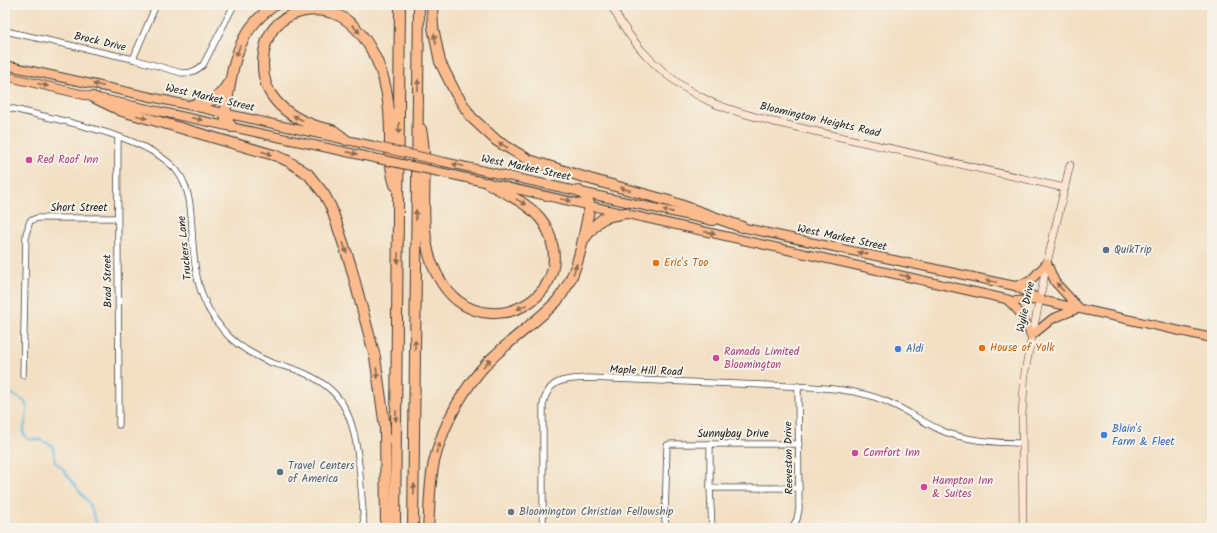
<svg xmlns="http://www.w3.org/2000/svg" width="1217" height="533" viewBox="0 0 1217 533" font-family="Kalam,sans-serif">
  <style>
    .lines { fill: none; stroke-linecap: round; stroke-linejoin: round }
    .stream { stroke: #6abfe6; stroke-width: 2 }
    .minor-casing { stroke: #3c3935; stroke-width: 7 }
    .secondary-casing { stroke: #3c3935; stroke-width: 8 }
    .primary-casing { stroke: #3c3935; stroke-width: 10 }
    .motorway-casing { stroke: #3c3935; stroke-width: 12 }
    .minor { stroke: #fff; stroke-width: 5.5 }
    .secondary { stroke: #fde4d1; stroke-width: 7 }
    .primary { stroke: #fbbb8d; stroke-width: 8 }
    .motorway { stroke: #fbbb8d; stroke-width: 10 }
    .primary-bridge-casing { stroke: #3c3935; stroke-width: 10; stroke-linecap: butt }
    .primary-bridge { stroke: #fbbb8d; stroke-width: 8 }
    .oneway { fill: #8c6c54 }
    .hotel-dot { fill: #d1479c; stroke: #f7f3e8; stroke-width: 1.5 }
    .service-dot { fill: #5c6f8a; stroke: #f7f3e8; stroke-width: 1.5 }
    .food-dot { fill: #e8710a; stroke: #f7f3e8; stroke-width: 1.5 }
    .shop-dot { fill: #3f7fe0; stroke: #f7f3e8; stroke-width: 1.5 }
    .worship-dot { fill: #6b7280; stroke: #f7f3e8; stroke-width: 1.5 }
    .labels { text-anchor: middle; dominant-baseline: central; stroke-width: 4; stroke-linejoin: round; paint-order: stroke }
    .street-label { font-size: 11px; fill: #1c1c1c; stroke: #f7f3e8 }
    .hotel-label { font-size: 11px; fill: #b23c85; stroke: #f7f3e8; text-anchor: start }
    .service-label { font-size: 11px; fill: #4e5e75; stroke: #f7f3e8; text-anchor: start }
    .food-label { font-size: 11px; fill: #c56008; stroke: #f7f3e8; text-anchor: start }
    .shop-label { font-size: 11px; fill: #366cbe; stroke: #f7f3e8; text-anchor: start }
    .worship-label { font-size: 11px; fill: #5b616d; stroke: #f7f3e8; text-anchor: start }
  </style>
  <rect width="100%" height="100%" fill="#f7f3e8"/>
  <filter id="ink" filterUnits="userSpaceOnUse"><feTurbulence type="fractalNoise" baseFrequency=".025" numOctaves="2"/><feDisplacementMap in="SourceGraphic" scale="8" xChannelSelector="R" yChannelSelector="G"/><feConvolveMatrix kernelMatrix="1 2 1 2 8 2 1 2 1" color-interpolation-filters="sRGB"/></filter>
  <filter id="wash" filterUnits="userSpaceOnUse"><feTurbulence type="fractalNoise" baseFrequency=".012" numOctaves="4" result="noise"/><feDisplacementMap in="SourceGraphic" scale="16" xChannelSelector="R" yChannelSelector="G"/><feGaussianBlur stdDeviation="0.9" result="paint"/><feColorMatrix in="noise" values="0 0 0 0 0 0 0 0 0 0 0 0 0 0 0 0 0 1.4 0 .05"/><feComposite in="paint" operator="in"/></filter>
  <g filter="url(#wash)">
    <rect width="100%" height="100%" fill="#f3dfc3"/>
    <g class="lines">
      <polyline class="stream" points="5,390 24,401 28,409 23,433 28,439 41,440 53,446 55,462 62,468 90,505 98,528"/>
    </g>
  </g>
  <g filter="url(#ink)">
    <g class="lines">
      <defs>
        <g id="minor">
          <path d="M5 31 133 59 182 73C191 73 196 71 203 65L234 5"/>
          <polyline points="133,59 156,5"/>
          <path d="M5 107C23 111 42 116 60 120 95 129 153 142 177 171 190 188 191 209 192 230 194 269 197 300 223 330 235 345 255 356 272 363 278 365 285 366 291 368 343 385 354 415 359 465 361 486 363 507 364 528"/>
          <path d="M118 137C117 233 119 329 119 425"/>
          <polyline points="23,375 26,234 30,221 37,218 117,218"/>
          <polyline points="710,444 710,488"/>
          <path d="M543 528V405C548 378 566 379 588 378L811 387C840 389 868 392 894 405 911 413 927 425 945 432 969 441 996 443 1023 443"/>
          <polyline points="667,528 665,520 667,445 670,444 799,444"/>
          <polyline points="712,528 710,488 799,488"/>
          <polyline points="792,528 797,519 799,509 798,386"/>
        </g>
        <g id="secondary">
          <path d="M611 5C633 48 668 83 713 103 732 111 753 116 774 122L1065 188"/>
          <polyline points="1023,528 1022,415 1025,371 1047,263 1070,165"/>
        </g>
        <g id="primary">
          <polyline points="5,65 374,146"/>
          <polyline points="5,76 93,97 374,158"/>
          <polyline points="444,162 713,221"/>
          <polyline points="444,173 1006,299 1013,301 1040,300 1212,338"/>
          <polyline points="736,226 1015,286 1039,299"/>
          <polyline points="1015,286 1030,281 1047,263 1055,282 1079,308"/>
          <path d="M1006 299C1020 311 1025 319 1031 336L1052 319 1079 308"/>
        </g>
        <g id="motorway">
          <polyline points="432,5 433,27 440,62 455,92 471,117 497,141 529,160 590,179 669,201 742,227"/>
          <polyline points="93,97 122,111 277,156 288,161 308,174 324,194 331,207 350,263 375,357 385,427 386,528"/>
          <path d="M192 105C213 101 217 101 229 82"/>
          <path d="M232 127 226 120 225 113C233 69 234 32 275 5"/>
          <path d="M421 129C430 172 417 224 432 264 438 278 446 292 458 301 498 332 562 300 553 248 551 237 547 226 540 218 526 202 505 193 487 183"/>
          <path d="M346 140C342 137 338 133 334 131 330 129 324 128 319 127 303 122 287 114 276 101 267 91 263 78 263 65 263 52 266 38 274 28 288 11 315 6 335 14 351 20 363 35 371 49 387 77 390 106 390 137 390 153 390 169 395 185"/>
          <path d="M585 238C600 218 601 217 626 213"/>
          <polyline points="395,528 400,5"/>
          <polyline points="413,528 419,5"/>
          <path d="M428 528C430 505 429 480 435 458 444 423 464 387 489 361 510 340 535 323 556 302 579 275 583 239 590 205L586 197 579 191"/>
        </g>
      </defs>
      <use href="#minor" class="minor-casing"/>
      <use href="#secondary" class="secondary-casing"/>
      <use href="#primary" class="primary-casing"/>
      <use href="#motorway" class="motorway-casing"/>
      <use href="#minor" class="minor"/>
      <use href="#secondary" class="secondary"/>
      <use href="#primary" class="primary"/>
      <use href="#motorway" class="motorway"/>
      <defs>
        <g id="primary-bridge">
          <polyline points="374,146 444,162"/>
          <polyline points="374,158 444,173"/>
        </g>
      </defs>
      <use href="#primary-bridge" class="primary-bridge-casing"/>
      <use href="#primary-bridge" class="primary-bridge"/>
    </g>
    <defs><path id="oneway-solid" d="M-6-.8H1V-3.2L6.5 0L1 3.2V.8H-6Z"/></defs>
    <g class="oneway">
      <use href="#oneway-solid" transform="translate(356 29) rotate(47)"/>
      <use href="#oneway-solid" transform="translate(435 39) rotate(-101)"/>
      <use href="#oneway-solid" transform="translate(238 51) rotate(110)"/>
      <use href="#oneway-solid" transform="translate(43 85) rotate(14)"/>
      <use href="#oneway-solid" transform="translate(98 85) rotate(-167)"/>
      <use href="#oneway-solid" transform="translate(418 85) rotate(-89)"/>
      <use href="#oneway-solid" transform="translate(142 117) rotate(16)"/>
      <use href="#oneway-solid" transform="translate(298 118) rotate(-153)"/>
      <use href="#oneway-solid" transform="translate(197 119) rotate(12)"/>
      <use href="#oneway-solid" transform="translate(399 128) rotate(91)"/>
      <use href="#oneway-solid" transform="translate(503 145) rotate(-150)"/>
      <use href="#oneway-solid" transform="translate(267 153) rotate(18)"/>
      <use href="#oneway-solid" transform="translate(352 153) rotate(13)"/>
      <use href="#oneway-solid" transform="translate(458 165) rotate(-168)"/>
      <use href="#oneway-solid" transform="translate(625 189) rotate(-165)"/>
      <use href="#oneway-solid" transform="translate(566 200) rotate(12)"/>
      <use href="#oneway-solid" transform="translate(521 202) rotate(32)"/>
      <use href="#oneway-solid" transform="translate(668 211) rotate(-167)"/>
      <use href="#oneway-solid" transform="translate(416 215) rotate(-89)"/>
      <use href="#oneway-solid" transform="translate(710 233) rotate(13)"/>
      <use href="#oneway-solid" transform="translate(345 248) rotate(71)"/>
      <use href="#oneway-solid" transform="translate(863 253) rotate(-168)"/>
      <use href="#oneway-solid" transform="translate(398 258) rotate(90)"/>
      <use href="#oneway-solid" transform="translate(575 269) rotate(-71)"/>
      <use href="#oneway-solid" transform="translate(905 276) rotate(13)"/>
      <use href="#oneway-solid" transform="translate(991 281) rotate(-168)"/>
      <use href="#oneway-solid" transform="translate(1060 287) rotate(-130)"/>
      <use href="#oneway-solid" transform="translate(522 307) rotate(155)"/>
      <use href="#oneway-solid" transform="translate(415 345) rotate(-89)"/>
      <use href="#oneway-solid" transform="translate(487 363) rotate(-46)"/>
      <use href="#oneway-solid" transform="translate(377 373) rotate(83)"/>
      <use href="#oneway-solid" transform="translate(396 416) rotate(91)"/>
      <use href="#oneway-solid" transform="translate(438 448) rotate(-70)"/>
      <use href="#oneway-solid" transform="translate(414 489) rotate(-89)"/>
    </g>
  </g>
  <g class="hotel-dot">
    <circle cx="29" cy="160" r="4"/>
    <circle cx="716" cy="358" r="4"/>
    <circle cx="855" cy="453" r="4"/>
    <circle cx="924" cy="487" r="4"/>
  </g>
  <g class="service-dot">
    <circle cx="1106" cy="250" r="4"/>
    <circle cx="280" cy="472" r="4"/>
  </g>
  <g class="food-dot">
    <circle cx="656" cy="263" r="4"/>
    <circle cx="982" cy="348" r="4"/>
  </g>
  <g class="shop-dot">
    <circle cx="898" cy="349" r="4"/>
    <circle cx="1104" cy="435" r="4"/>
  </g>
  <circle class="worship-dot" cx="511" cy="512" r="4"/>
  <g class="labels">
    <g class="street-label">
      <text transform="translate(100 42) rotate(13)">Brock Drive</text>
      <text transform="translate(210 98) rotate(13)">West Market Street</text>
      <text transform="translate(820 120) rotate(13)">Bloomington Heights Road</text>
      <text transform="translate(526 168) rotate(12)">West Market Street</text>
      <text x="79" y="208">Short Street</text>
      <text transform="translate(842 238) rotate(12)">West Market Street</text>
      <text transform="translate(185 248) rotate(-96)">Truckers Lane</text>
      <text transform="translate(108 281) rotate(-91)">Brad Street</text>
      <text transform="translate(1026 307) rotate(-78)">Wylie Drive</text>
      <text transform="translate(646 371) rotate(2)">Maple Hill Road</text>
      <text x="733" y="434">Sunnybay Drive</text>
      <text transform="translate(789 458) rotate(-91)">Reeveston Drive</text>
    </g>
    <g class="hotel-label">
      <text x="37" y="160">Red Roof Inn</text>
      <text x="724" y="352">Ramada Limited<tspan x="724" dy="13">Bloomington</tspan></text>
      <text x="863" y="453">Comfort Inn</text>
      <text x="932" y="481">Hampton Inn<tspan x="932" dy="13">&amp; Suites</tspan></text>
    </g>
    <g class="service-label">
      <text x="1114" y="250">QuikTrip</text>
      <text x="288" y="466">Travel Centers<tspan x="288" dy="13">of America</tspan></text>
    </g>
    <g class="food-label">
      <text x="664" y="263">Eric's Too</text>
      <text x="990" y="348">House of Yolk</text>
    </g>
    <g class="shop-label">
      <text x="906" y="349">Aldi</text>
      <text x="1112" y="429">Blain's<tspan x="1112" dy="13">Farm &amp; Fleet</tspan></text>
    </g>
    <g class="worship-label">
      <text x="519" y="512">Bloomington Christian Fellowship</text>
    </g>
  </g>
  <rect width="1217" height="533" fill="none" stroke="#f7f3e8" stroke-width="20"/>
</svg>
